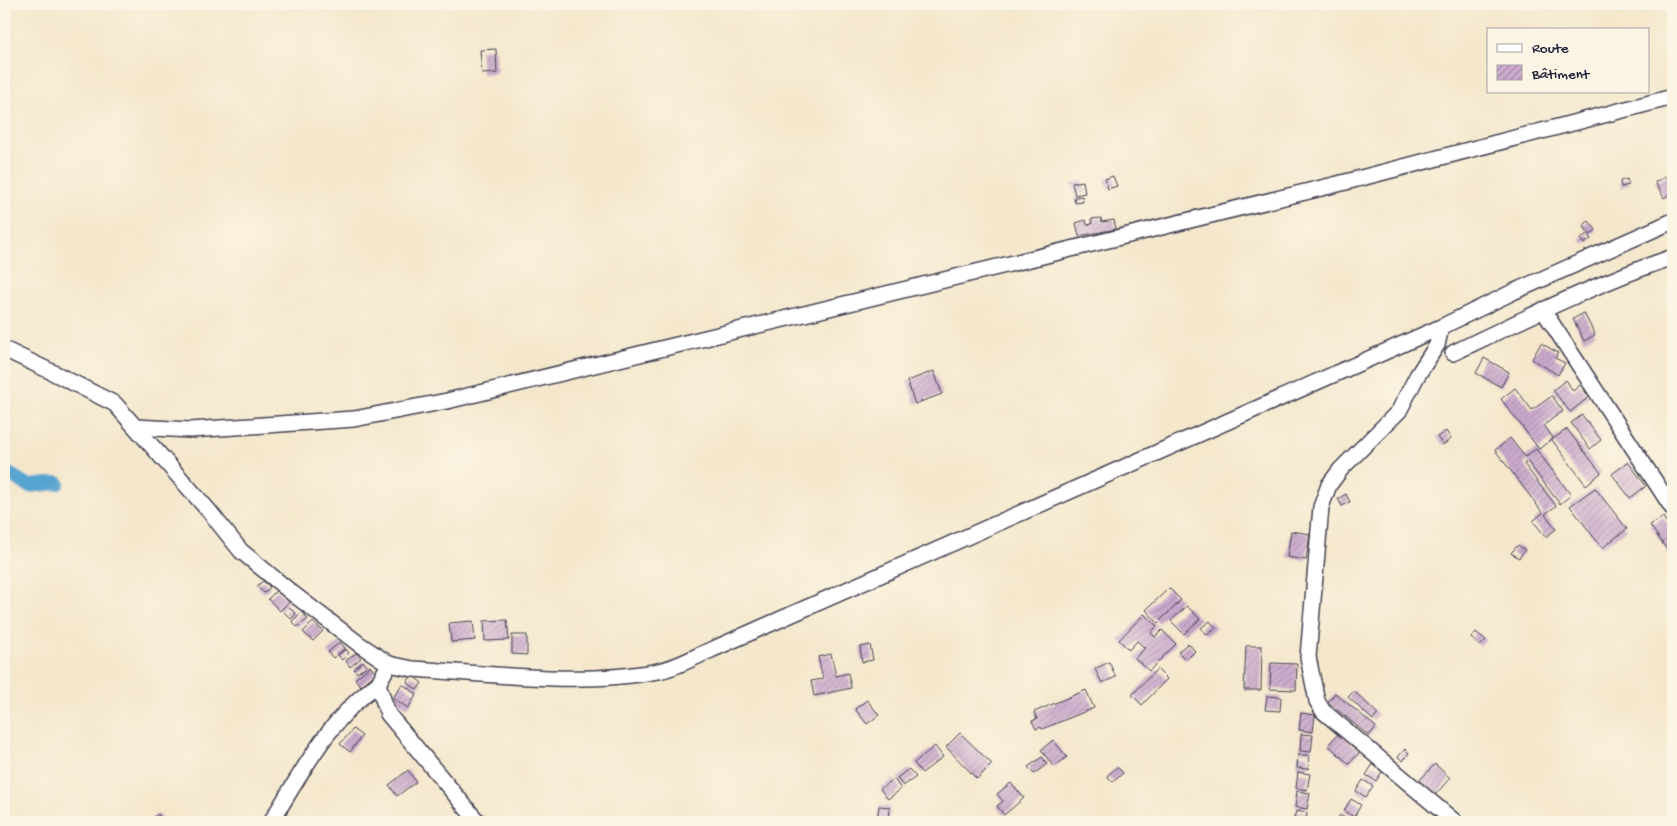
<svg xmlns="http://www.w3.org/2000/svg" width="1677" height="826" viewBox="0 0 1677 826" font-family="'Gochi Hand',sans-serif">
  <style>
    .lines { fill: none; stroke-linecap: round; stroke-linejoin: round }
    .canal { stroke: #56a4d0; stroke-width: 14 }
    .building { fill: url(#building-hatch) }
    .minor-casing { stroke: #424051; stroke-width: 18 }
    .minor { stroke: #fff; stroke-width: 15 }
  </style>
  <defs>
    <pattern id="building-hatch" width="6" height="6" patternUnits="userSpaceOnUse" patternTransform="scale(1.25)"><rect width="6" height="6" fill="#ccabce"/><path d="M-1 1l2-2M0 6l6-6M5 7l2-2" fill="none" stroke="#a58ba8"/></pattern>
  </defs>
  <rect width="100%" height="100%" fill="#fcf5e5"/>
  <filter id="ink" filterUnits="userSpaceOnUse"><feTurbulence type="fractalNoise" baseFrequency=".02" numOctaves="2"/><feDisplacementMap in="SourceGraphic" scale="10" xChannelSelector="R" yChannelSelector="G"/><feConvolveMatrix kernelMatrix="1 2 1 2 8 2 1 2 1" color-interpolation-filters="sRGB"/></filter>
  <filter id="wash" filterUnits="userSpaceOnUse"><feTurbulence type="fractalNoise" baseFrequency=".0096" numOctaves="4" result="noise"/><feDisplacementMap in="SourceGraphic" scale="20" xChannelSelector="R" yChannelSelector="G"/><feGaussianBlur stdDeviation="1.12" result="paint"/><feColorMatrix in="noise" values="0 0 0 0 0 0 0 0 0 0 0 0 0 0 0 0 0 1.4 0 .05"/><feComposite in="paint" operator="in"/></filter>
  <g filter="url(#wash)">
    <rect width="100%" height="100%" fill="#f4e7cc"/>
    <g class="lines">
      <polyline class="canal" points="4,471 29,486 58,483"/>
    </g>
    <g id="blocks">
      <g class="building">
        <polygon points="496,49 497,73 482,74 480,50"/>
        <polygon points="1113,176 1117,186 1108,189 1105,179"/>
        <polygon points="1665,177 1673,192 1664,198 1655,182"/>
        <polygon points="1627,179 1629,185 1621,187 1620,181"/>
        <polygon points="1083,181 1085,193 1075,195 1072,183"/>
        <polygon points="1082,196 1083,202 1075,203 1074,197"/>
        <polygon points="1101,218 1102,222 1114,220 1116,229 1079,236 1076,223 1086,220 1087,225 1092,224 1091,219"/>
        <polygon points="1589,221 1596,230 1590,235 1583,225"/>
        <polygon points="1587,234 1591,239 1584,244 1580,239"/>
        <polygon points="1584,313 1595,335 1584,341 1573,319"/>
        <polygon points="1541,343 1558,353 1555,358 1565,363 1558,375 1532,359"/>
        <polygon points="1484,358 1509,372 1501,387 1476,373"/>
        <polygon points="934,371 942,394 915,404 907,381"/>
        <polygon points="1566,380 1573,391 1580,385 1589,397 1570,412 1553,390"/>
        <polygon points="1515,388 1532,410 1552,396 1563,411 1544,425 1553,438 1539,449 1501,399"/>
        <polygon points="1582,415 1601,440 1590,449 1571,423"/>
        <polygon points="1567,429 1601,473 1586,485 1552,440"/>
        <polygon points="1446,431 1451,439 1443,445 1437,437"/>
        <polygon points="1510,438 1525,457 1536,449 1571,495 1560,504 1527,461 1524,464 1556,506 1545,514 1556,529 1546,537 1533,521 1543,513 1495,450"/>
        <polygon points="1628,462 1646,486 1630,498 1612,474"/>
        <polygon points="1595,488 1627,529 1602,548 1570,506"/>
        <polygon points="1346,494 1350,502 1342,506 1338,499"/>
        <polygon points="1663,517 1673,532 1673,559 1650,525"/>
        <polygon points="1291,531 1310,534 1306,560 1287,557"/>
        <polygon points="1518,545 1525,550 1519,558 1511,553"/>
        <polygon points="263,581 270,587 264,593 257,586"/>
        <polygon points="1169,588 1181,600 1158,623 1146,610"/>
        <polygon points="277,590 289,602 280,611 268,599"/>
        <polygon points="1187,606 1200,619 1184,634 1171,621"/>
        <polygon points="289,607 296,614 291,619 284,612"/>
        <polygon points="302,612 308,619 297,627 292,621"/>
        <polygon points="1144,614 1157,626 1151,633 1155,637 1162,630 1176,644 1149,671 1135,658 1145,648 1137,641 1129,650 1119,640"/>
        <polygon points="507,620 509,640 485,641 484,621"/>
        <polygon points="473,621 475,640 451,642 449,623"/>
        <polygon points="1210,621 1216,628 1207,635 1201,628"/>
        <polygon points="313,622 323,631 313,641 303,632"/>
        <polygon points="1476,632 1486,640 1480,646 1471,638"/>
        <polygon points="512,635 527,635 527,655 512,654"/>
        <polygon points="340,642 345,648 333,658 328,652"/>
        <polygon points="1188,643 1195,651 1186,660 1178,652"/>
        <polygon points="870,645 873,660 862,662 860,647"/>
        <polygon points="1246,646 1262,646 1261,690 1244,690"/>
        <polygon points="346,649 349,653 342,660 338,655"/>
        <polygon points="356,653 361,658 350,667 346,661"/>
        <polygon points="831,654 836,676 848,673 851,688 814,696 811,681 823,679 818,657"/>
        <polygon points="363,661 367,666 357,673 354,669"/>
        <polygon points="1109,662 1116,677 1102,683 1095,669"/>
        <polygon points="1271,663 1297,664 1296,690 1270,689"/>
        <polygon points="370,666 376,673 361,686 355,679"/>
        <polygon points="1157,669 1167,679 1142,705 1132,695"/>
        <polygon points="412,675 422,683 417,690 407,682"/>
        <polygon points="402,684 417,694 408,708 393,698"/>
        <polygon points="1086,690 1094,708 1042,729 1041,727 1036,729 1032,721 1037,719 1034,712"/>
        <polygon points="1354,691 1378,714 1373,720 1348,697"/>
        <polygon points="1335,693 1376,727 1369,736 1328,702"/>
        <polygon points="1267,696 1281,697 1280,711 1265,710"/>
        <polygon points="867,700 879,715 867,724 855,709"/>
        <polygon points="1301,713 1315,715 1313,732 1299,730"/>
        <polygon points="353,729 362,736 350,752 340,744"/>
        <polygon points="1340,732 1360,752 1349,764 1328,745"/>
        <polygon points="960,733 992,764 977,779 946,747"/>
        <polygon points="1301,734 1313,735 1311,752 1300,751"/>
        <polygon points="1053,740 1067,757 1054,767 1041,750"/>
        <polygon points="935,746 943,757 922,773 914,763"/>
        <polygon points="1405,749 1409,753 1403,761 1398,757"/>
        <polygon points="1298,755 1309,755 1308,769 1297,768"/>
        <polygon points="1042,757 1047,764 1034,774 1028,767"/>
        <polygon points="1373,764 1383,770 1376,781 1366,775"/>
        <polygon points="1435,764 1450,778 1435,795 1419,781"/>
        <polygon points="1117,767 1123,773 1113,782 1107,776"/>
        <polygon points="909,769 916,777 903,786 897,778"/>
        <polygon points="408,770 416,782 397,796 389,785"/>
        <polygon points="1298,772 1310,774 1307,790 1296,788"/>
        <polygon points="894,779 901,789 888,799 880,789"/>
        <polygon points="1363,780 1373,786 1366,797 1356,791"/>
        <polygon points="1011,783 1024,798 1004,815 997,806 1003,801 997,794"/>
        <polygon points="1297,791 1310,793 1307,809 1295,807"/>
        <polygon points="1351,799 1361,805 1354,817 1344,811"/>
        <polygon points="879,806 890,807 889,821 877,820"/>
        <polygon points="1296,811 1307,813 1306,822 1293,822"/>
        <polygon points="158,814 164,822 147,822"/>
        <polygon points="1340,815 1351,822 1335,822"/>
      </g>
    </g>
  </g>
  <g filter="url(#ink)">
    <use href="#blocks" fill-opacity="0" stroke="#424051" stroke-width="1"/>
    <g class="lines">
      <defs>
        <g id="minor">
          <polyline points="1543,310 1673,509"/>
          <polyline points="1441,327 1437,345 1417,376 1399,411 1341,469 1329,485 1321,507 1308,657 1317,701 1323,711 1455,822"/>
          <path d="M4 349 54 373 115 404 209 511 241 551 292 593 359 644 389 664 413 669C491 674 582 686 658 671 676 668 694 657 711 650L1441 327 1513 292 1673 221"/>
          <path d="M1453 353C1526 318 1597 283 1673 257"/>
          <polyline points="136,427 190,430 354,419 447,401 1338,184 1673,97"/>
          <polyline points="389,664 378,684 388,714 478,822"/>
          <path d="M271 822C301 774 330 717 378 684"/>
        </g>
      </defs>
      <use href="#minor" class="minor-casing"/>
      <use href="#minor" class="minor"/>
    </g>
  </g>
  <rect width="1677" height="826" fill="none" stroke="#fcf5e5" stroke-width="20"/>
  <rect x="1487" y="28" width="162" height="65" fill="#fcf5e5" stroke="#a5a1a1"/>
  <rect x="1497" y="44" width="25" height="8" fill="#ffffff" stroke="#a5a1a1"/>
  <text x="1532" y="52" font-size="15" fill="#22223b">Route</text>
  <rect x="1497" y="65" width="25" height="15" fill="url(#building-hatch)" stroke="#a5a1a1"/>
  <text x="1532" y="78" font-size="15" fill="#22223b">Bâtiment</text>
</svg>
